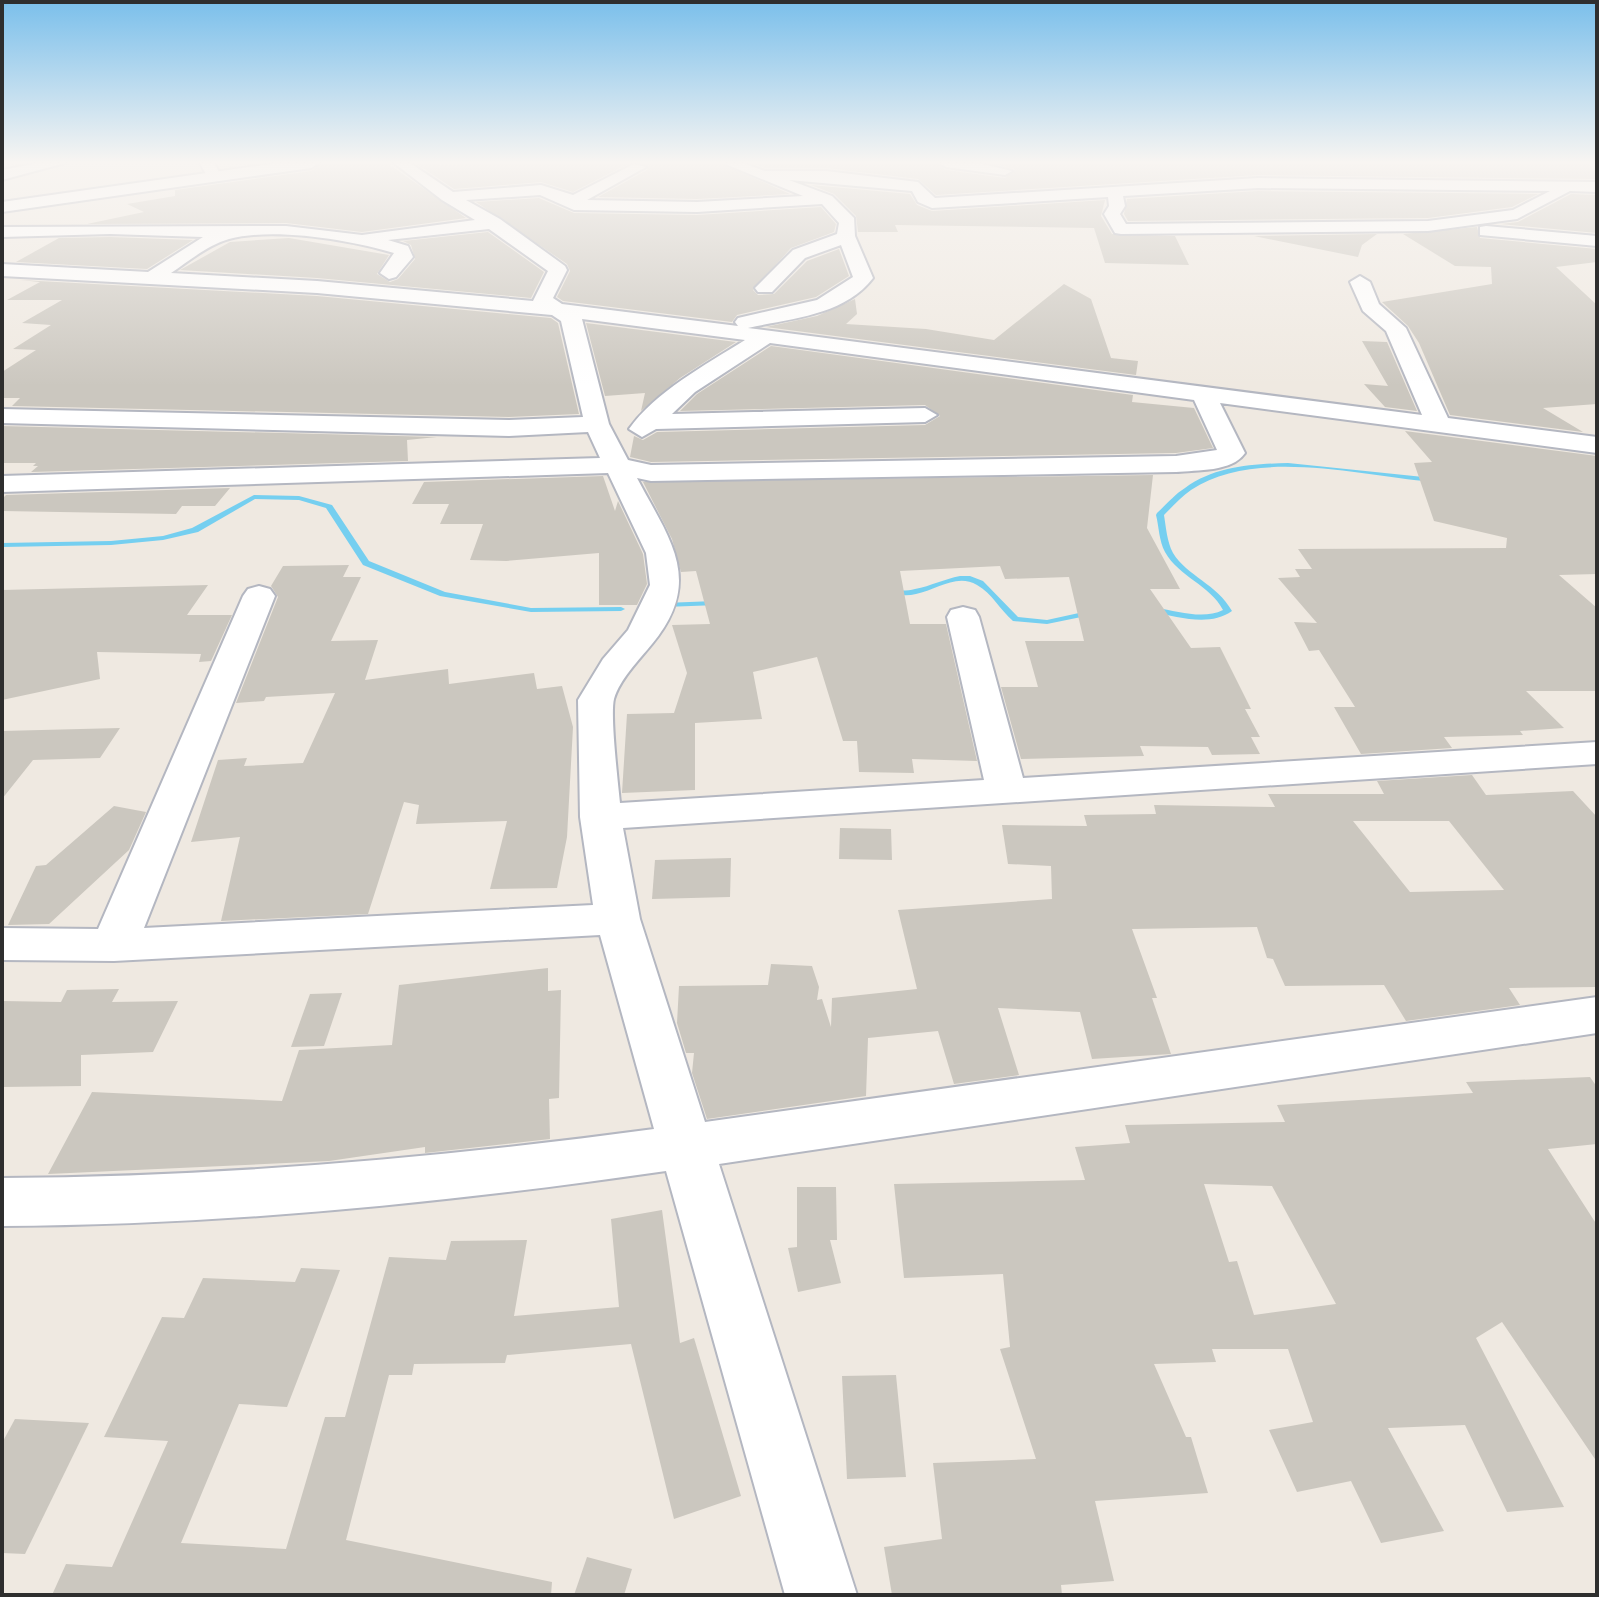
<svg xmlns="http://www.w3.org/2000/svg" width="1599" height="1597" viewBox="0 0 1599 1597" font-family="'Public Sans',sans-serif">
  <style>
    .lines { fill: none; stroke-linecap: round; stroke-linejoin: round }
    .stream { fill: #75cff0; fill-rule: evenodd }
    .building { fill: #cbc7bf; fill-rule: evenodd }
    .minor-casing { stroke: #b4b7c1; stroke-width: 4 }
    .secondary-casing { stroke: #b4b7c1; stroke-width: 4 }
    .minor { fill: #fff; fill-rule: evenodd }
    .secondary { fill: #fff; fill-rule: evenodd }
  </style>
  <rect width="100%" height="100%" fill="#efe9e1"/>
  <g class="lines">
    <g class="stream">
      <path d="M1288 463 1433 478 1436 480 1433 482C1360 476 1255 447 1191 490 1181 497 1172 507 1164 515 1166 527 1167 542 1173 553 1187 576 1217 584 1232 611 1210 627 1178 617 1153 612V608H1156C1178 611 1203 620 1223 610 1210 585 1179 577 1165 552 1159 541 1159 527 1156 515L1157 513C1166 505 1175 494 1185 488 1215 466 1253 464 1288 463Z"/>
      <polygon points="254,495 299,496 332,505 369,561 445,592 531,608 621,607 625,609 621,611 531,612 440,596 363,565 326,508 299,500 255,499 198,532 163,540 111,545 2,547 2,543 111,541 163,536 192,528"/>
      <path d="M960 576H970L983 581 1018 617 1047 620 1088 611 1092 613 1091 615 1047 624 1013 621C1000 610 992 593 977 585 957 573 936 590 916 594 908 596 900 595 891 594L890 592C898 589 907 592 915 589 931 586 944 579 960 576Z"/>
      <polygon points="715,601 719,603 718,605 664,607 660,605 664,603"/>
    </g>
  </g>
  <g class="building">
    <polygon points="322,163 387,163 466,218 362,232 286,223 87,224 144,212 127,204 175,196 175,190 311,171"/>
    <polygon points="435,163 437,165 630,163 573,192 541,182 454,189 417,164"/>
    <polygon points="642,163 720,163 790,194 697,199 598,197 647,170 649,165"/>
    <polygon points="751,163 936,163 946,170 1005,178 1015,169 991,163 1587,163 1597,173 1597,179 1258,175 936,195 918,179 826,168 766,168"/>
    <polygon points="811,185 910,194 917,205 932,211 1105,200 1101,216 1112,234 1175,236 1189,265 1105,263 1094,228 895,225 898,232 858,232 856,216 834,194"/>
    <polygon points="1258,191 1538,194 1512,207 1428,218 1128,221 1124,214 1127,199"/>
    <polygon points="1571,194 1597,195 1597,233 1500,224 1518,222"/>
    <polygon points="539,198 574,213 697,215 821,207 836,224 834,232 791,248 753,290 758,295 774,294 807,261 839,249 849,276 816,297 737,315 732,322 563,301 557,297 570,271 567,264 476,202"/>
    <polygon points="1477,227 1480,238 1597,249 1597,262 1556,267 1597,305 1597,404 1543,408 1583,432 1450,415 1419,343 1408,326 1382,302 1492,284 1491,267 1455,266 1403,234"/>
    <polygon points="488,232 544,272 531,298 317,278 180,270 230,242 289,238 389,255 377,274 390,282 398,279 415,259 411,245 403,241"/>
    <polygon points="1377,234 1362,245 1358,257 1254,236"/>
    <polygon points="110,237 193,240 147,269 16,262 59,238"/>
    <polygon points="20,280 317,296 551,318 558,323 579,414 509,417 12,406 20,398 2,398 2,372 36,350 13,349 51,325 22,323 62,300 7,300 40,282"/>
    <polygon points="1064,284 1091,299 1111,358 1138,361 1136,375 766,327 817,316 855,299 857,314 846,324 926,329 994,340"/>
    <polygon points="586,323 736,342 680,378 641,411 645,393 605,396"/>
    <polygon points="1362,341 1387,342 1417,411 1385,407 1364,384 1388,386"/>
    <polygon points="771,346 1133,395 1132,402 1194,408 1213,448 1176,453 651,462 630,457 634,436 643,440 657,432 925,425 940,416 925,405 680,411 697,394"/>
    <polygon points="2,426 437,437 407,440 408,461 31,472 38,466 33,466 36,463 2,463"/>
    <polygon points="1405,431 1597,456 1597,574 1559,575 1597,608 1597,691 1526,691 1564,728 1520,731 1523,735 1444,737 1452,748 1361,754 1334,707 1355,707 1319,650 1309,651 1294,622 1317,623 1278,578 1300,577 1295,569 1312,569 1298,549 1506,548 1507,538 1434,521 1414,463 1432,462"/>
    <polygon points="1153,475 1147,528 1180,589 1150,589 1191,648 1220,647 1251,709 1245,709 1260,737 1251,737 1260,754 1212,755 1208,747 1140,746 1144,756 1021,759 1001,687 1038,687 1025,641 1084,641 1069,577 1005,579 1000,566 900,571 910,624 946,624 977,761 912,759 914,773 859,772 857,741 843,741 817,657 753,672 762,719 695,723 695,790 622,793 627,714 674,713 687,673 672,625 710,624 696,571 681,572 672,539 643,482"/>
    <polygon points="603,476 615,511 618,501 643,554 647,584 637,605 599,605 599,553 506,561 470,560 483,524 440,524 449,504 412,504 424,482"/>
    <polygon points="230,488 215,506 182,506 176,514 2,511 2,499 6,495"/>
    <polygon points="349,565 343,577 361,577 331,641 378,640 365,680 448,669 449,684 534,673 537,689 562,686 573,727 567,837 557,888 490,889 507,821 416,824 419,805 404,802 368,914 221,921 240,837 191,842 218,760 247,758 244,766 303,763 335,693 266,697 264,701 236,703 278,597 271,586 283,566"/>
    <polygon points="208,585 187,615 232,615 211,661 199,662 201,654 97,652 100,679 2,700 2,590"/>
    <polygon points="120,728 100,758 33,760 2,799 2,731"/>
    <path d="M1472 775 1486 795 1573 791 1597 817V987L1509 988 1520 1005 1406 1021 1384 985 1285 986 1273 959 1267 958 1257 927 1132 929 1157 998H1152L1171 1054 1092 1059 1080 1012 998 1008 1019 1075 954 1084 938 1031 868 1038 866 1096 707 1119 692 1073 694 1053H686L677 1023 679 986 768 985 771 964 812 966 819 987 817 1000 822 999 831 1027 832 998 917 989 898 910 1052 899 1051 866 1008 864 1002 825 1087 826 1084 815 1156 814 1154 805 1275 807 1268 794H1384L1377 781ZM1353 821H1449L1504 890 1410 892Z"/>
    <polygon points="114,806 146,812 129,850 49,924 8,925 36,866 46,865"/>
    <polygon points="840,828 891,829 892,860 839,859"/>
    <polygon points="731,858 730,897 652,899 655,860"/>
    <polygon points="548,968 548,991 561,990 559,1098 549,1099 550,1139 425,1153 425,1147 329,1161 48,1174 92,1092 282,1101 299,1050 392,1045 399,985"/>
    <polygon points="119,989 112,1002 178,1001 153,1052 81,1055 81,1086 2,1087 2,1001 61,1002 67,990"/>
    <polygon points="342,993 324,1046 291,1047 310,994"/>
    <path d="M1590 1077 1597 1087V1144L1548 1149 1597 1225V1462L1502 1322 1476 1338 1564 1507 1507 1512 1465 1425 1388 1428 1444 1531 1381 1543 1351 1481 1297 1492 1269 1430 1313 1422 1288 1349H1212L1216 1362 1154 1364 1186 1437H1191L1208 1493 1095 1501 1114 1581 1061 1585 1062 1595H892L884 1547 942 1539 933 1463 1036 1459 1000 1349 1010 1347 1003 1274 904 1278 894 1184 1085 1180 1075 1147 1130 1143 1125 1125 1285 1122 1277 1105 1473 1093 1466 1082ZM1204 1184 1272 1186 1336 1304 1254 1315 1237 1261 1229 1262Z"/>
    <polygon points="797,1187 836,1187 837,1240 830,1240 841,1283 798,1292 788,1248 797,1247"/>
    <polygon points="662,1210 680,1343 694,1338 741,1496 674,1519 631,1344 507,1355 505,1363 414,1364 412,1375 389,1375 346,1540 552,1582 551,1595 52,1595 66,1564 112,1567 168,1441 104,1437 162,1317 184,1318 203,1278 295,1282 301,1268 340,1270 287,1407 239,1404 181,1543 286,1549 325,1417 345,1417 389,1257 446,1260 451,1241 527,1240 514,1316 619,1307 611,1219"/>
    <polygon points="896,1375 906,1477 847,1479 842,1376"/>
    <polygon points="15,1419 89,1423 25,1554 2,1553 2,1443"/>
    <polygon points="587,1557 632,1569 624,1595 574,1595"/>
  </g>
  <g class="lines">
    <defs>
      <g id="minor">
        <polygon points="38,163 65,163 2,180 2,170"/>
        <polygon points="200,163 214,163 222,177 219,180 209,180"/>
        <path d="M394 163H410L453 192 541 185 573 195 634 164 646 167 587 200 697 202 803 196 723 163H743L765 171H826L918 182 935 198 1258 178 1597 182V192L1570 191 1517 219 1428 231 1121 234 1115 233 1104 214 1109 206 1108 197 932 208 918 202 912 191 789 180 832 196 854 218 855 236 873 278C844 316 791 318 748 328L1422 415 1386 331 1363 311 1350 282 1360 276 1370 282 1379 304 1406 328 1448 418 1597 437V453L1220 403 1245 453C1232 472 1197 470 1176 472L651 481 637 478C669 539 705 580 652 644 639 660 620 679 614 699 610 716 618 782 620 803L984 780 947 617 951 610 963 607 975 610 979 617 1023 778 1597 742V764L623 828 640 919 705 1122 1597 997V1033L719 1164 857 1595H785L666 1171C445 1203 225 1225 2 1226V1178C221 1177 438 1158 654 1129L600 935 114 961 2 960V928L98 929 243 596 248 589 259 586 270 589 275 596 144 928 593 905 580 817 578 700 603 659 628 630 650 585 646 553 608 473 2 492V476L600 458 588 432 509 436 2 423V409L509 420 583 417 561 321 552 315 317 293 2 276V264L148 272 203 237 110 234 2 237V227L286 226 362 235 475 220 442 200ZM1258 188 1550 191 1513 210 1428 221 1126 224 1120 214 1125 206 1123 196ZM540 195 574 210 697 212 822 204 839 223 837 234 793 250 755 288 758 292H772L805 258 841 245 853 277 817 300 738 318 735 322 738 326 562 304 553 298 567 270 565 266 500 219 466 200ZM489 229 548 271 533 301 317 281 171 273C189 261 208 245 229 239 274 227 350 240 394 253L380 273 389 279 396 277 413 257 408 246 388 240ZM582 319 745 340C705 365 655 392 629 429L642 437 656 429 925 422 937 415 925 408 672 414 695 392 770 343 1194 400 1217 450 1176 456 651 465 628 460 609 424Z"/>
        <polygon points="939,163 978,163 1012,171 1005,175 946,167"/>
        <polygon points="1486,226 1597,236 1597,246 1480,235 1480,227"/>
      </g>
      <polygon id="secondary" points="278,163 319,163 311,168 2,212 2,202"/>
    </defs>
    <use href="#minor" class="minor-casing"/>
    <use href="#secondary" class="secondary-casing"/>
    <use href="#minor" class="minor"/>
    <use href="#secondary" class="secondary"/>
  </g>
  <linearGradient id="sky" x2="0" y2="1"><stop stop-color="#7abfeb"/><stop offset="0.42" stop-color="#f8f5f2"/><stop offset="1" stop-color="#f8f5f2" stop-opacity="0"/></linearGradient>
  <rect width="1599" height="386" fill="url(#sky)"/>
  <rect width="1599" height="1597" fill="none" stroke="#2e2e2e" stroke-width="8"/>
</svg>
